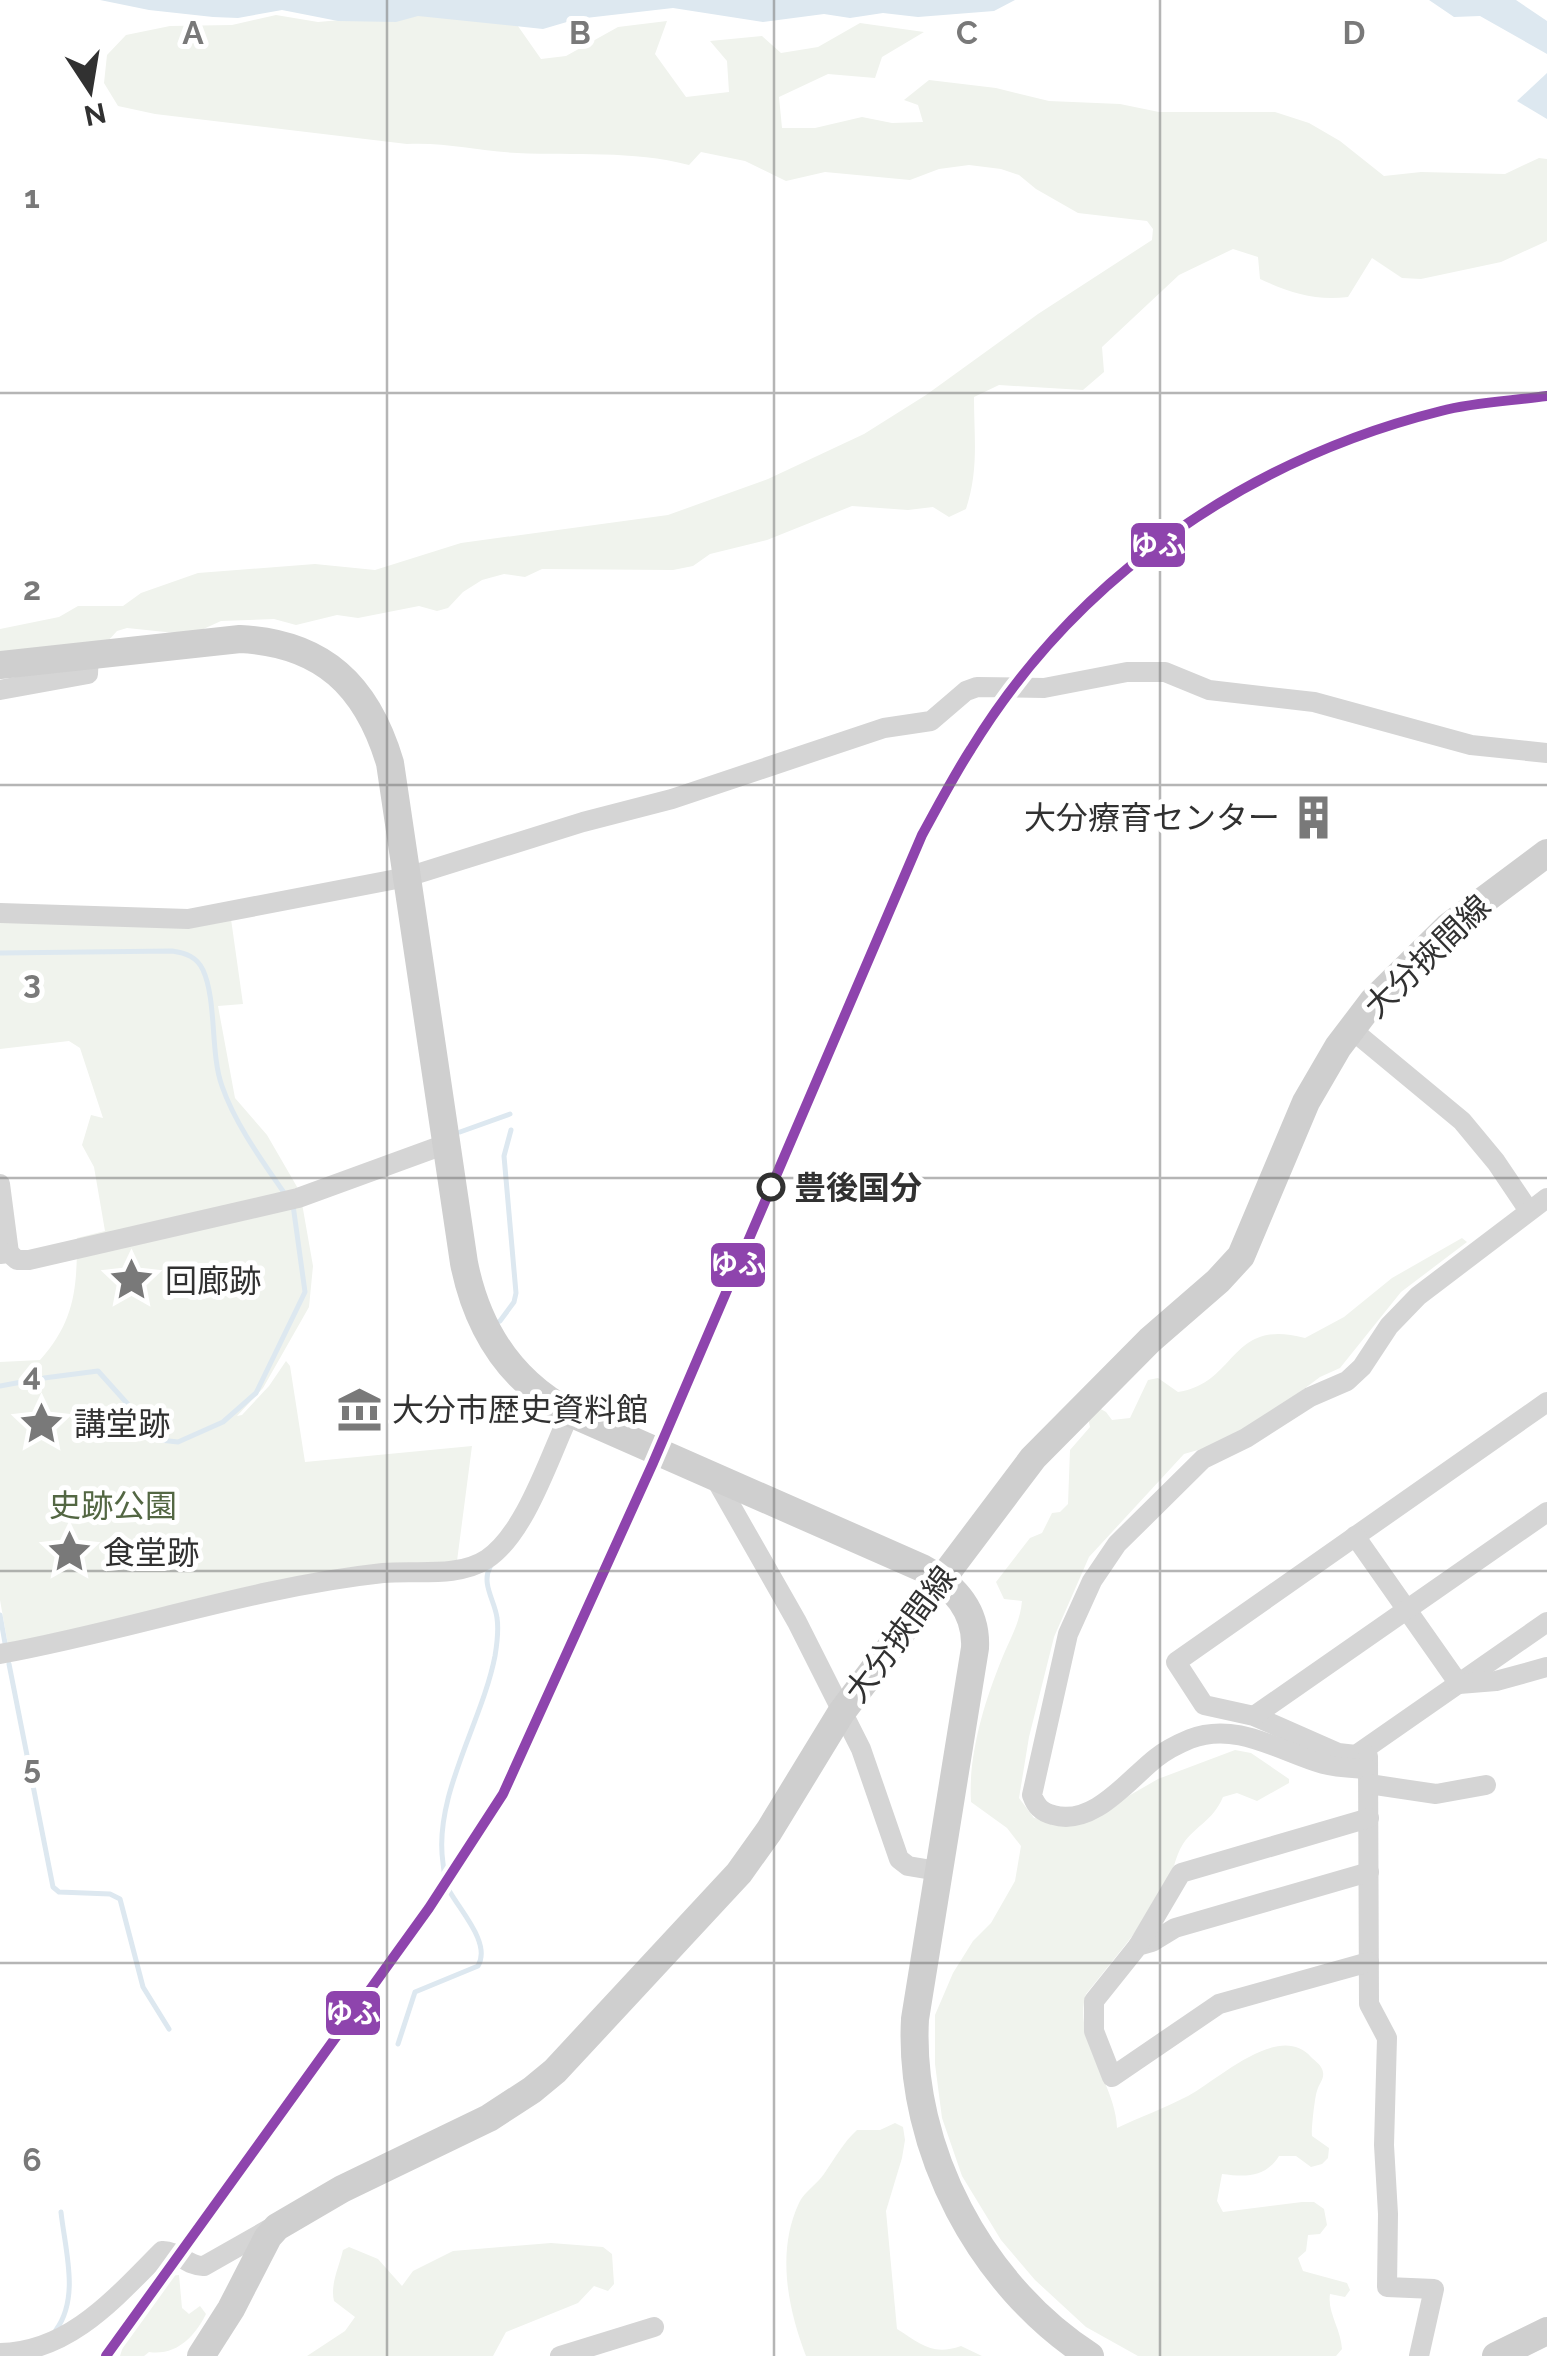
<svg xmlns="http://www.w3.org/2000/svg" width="1547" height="2356" viewBox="0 0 1547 2356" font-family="Raleway,'Noto Sans JP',sans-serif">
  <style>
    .green { fill: #f0f3ed }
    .water { fill: #dde8f0 }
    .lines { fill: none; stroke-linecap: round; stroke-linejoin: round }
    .stream { stroke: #dde8f0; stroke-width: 5 }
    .street { stroke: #d5d5d5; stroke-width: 20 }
    .secondary { stroke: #cfcfcf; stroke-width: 28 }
    .rail-1-casing { stroke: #fff; stroke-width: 18 }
    .rail-1 { stroke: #8e44ad; stroke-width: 10 }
    .grid { fill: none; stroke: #797979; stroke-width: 2.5; stroke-opacity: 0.55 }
    .stop-dot { fill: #fff; stroke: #313131; stroke-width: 5 }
    .labels { text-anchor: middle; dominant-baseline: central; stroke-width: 10; stroke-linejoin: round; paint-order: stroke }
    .poi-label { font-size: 32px; fill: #313131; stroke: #fff; text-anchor: start }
    .street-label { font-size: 32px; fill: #313131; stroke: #fff }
    .stop-label { font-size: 32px; font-weight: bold; fill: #313131; stroke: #fff; text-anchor: start }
    .park-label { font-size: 32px; fill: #536743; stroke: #fff }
    .grid-label { font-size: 32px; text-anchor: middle; font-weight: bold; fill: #797979; stroke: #fff; stroke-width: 10; stroke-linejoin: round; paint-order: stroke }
    .line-badge { stroke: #fff; stroke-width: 4 }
    .badge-label { font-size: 28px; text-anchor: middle; font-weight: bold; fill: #fff }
  </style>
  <rect width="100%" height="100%" fill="#fff"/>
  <g class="green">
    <path d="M419 13 513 19 541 59 566 56 618 27 667 21 655 54 686 97 729 92 727 61 710 41 762 36 781 53 818 47 860 23 924 32 882 57 875 78 828 74 779 97 782 128H815L862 117 892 123 923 122 918 105 904 100 929 80 996 88 1049 101 1120 104 1159 112H1275L1309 123 1340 141 1384 176 1421 172 1505 174 1539 158 1547 159V241L1501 262 1421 279 1402 278 1372 258 1348 297C1315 301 1290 293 1260 279L1258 257 1233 249 1179 275 1102 347 1104 372 1083 390 999 385 974 397C974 438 979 469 966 509L949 517 933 507 908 510 852 506 767 540 710 554 693 566 673 570 542 569 525 577 504 574 482 580 463 592 448 608 437 611 419 606 358 618 337 615 296 625 274 619 221 621 199 631 175 633 127 628 117 631 108 641 0 653V629L59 617 78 606H123L141 593 198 573 315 564 375 570 461 543 668 515 768 479 864 434 926 395 1038 314 1152 240 1153 229 1147 221 1078 213 1036 189 1019 175 1001 169 969 165 939 169 910 180 825 172 786 181 745 161 701 152 689 165C632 150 575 156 517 153 479 151 445 142 407 144L155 114 118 106 104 83 107 55 126 35 170 26 232 25 276 15 318 22Z"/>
    <path d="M230 912 243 1004 218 1006 235 1098 267 1135 300 1192 313 1266 309 1307 263 1388 237 1416 242 1415 269 1386 286 1361 290 1366 305 1462 472 1446 457 1561 8 1645 0 1600V1362L40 1360C75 1321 77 1288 77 1238L105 1231 94 1167 82 1145 91 1115 103 1118 80 1048 69 1041 0 1049V916Z"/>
    <path d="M1462 1238 1467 1242 1401 1292 1340 1368 1320 1377 1265 1418 1219 1444 1184 1454 1089 1557 1054 1637 1029 1737 1019 1798 1034 1818 1080 1824 1158 1779 1235 1750 1251 1753 1289 1779V1783L1257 1801 1237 1793 1223 1797C1212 1822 1196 1825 1183 1844 1174 1858 1174 1873 1166 1887 1143 1925 1114 1959 1086 1994 1072 2039 1116 2084 1117 2128 1140 2117 1165 2108 1188 2096 1218 2080 1279 2021 1311 2057 1315 2061 1320 2064 1322 2069 1326 2078 1319 2083 1317 2091 1315 2095 1311 2131 1312 2136L1329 2148 1328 2158 1322 2164 1311 2167 1296 2156H1279C1265 2178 1246 2177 1222 2174L1217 2201 1223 2212 1302 2202H1314L1324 2209 1327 2225 1320 2234 1308 2235 1306 2251 1298 2258 1303 2271 1347 2283 1350 2290 1345 2297 1330 2294C1327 2312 1341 2329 1342 2349L1336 2356H1138L1086 2327 1035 2280 1001 2240 962 2176 942 2118 935 2064V2015L953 1973 973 1941 991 1923 1015 1881 1021 1846 1007 1828 971 1802C968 1756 984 1703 1001 1661 1009 1640 1020 1624 1022 1601L1004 1599 996 1582 1030 1538 1042 1533 1052 1513 1060 1512 1068 1504 1070 1450 1090 1427 1088 1418 1099 1408 1106 1412 1112 1420 1130 1418 1148 1380 1158 1378 1178 1392C1238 1383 1229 1317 1305 1338L1344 1317 1392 1278Z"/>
    <path d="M895 2123 903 2127 905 2140 902 2158 886 2211 897 2329C921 2344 932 2356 961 2346L982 2356H806C788 2309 776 2252 799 2203 804 2192 817 2184 824 2174 835 2158 843 2143 857 2130H880Z"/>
    <path d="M551 2243 603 2247 612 2254 614 2284 608 2291 594 2286 578 2303 506 2332 493 2356H307L345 2331 355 2317 334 2301C330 2285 339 2267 343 2250L349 2247 378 2259 402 2286 413 2271 453 2251Z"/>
    <path d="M179 2275 182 2308 189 2314 200 2306 206 2314C195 2336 177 2356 149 2352L144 2356H120L126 2337 169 2276Z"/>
  </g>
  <g class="water">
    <polygon points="100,0 1015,0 994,11 918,17 883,13 850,18 824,14 763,22 673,8 577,19 543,29 418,16 396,22 338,21 282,10 238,18 213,17 149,10"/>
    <polygon points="1429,0 1516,0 1547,21 1547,54 1480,16 1454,17"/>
    <polygon points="1547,73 1547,119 1517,101"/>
  </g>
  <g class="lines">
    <g class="stream">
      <path d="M0 953 172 951C186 953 197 957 203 970 217 1001 210 1053 222 1086 235 1124 263 1162 285 1194"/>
      <polyline points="460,1132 510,1114"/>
      <polyline points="500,1321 514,1302 516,1293 504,1156 511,1130"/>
      <polyline points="44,1378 98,1371 160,1440 178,1442 223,1422 256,1393 305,1292 293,1205"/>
      <polyline points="0,1386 27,1381"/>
      <polyline points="0,1615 5,1643"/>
      <polyline points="9,1664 53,1887 59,1892 110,1894 120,1899 143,1987 169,2029"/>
      <path d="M398 2044 415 1992 478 1966C491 1944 462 1913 450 1892 445 1884 444 1872 443 1863 433 1796 482 1723 495 1656 497 1644 499 1631 497 1618 495 1601 481 1584 490 1567"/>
      <path d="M56 2330C80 2297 65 2250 61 2212"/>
    </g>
    <g class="street">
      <polyline points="0,690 88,674 89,653"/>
      <polyline points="0,913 188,919 407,877 583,822 672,799 884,728 931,721 966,691 977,687 1044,688 1127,672 1165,672 1209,690 1314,702 1471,745 1547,753"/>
      <polyline points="1351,1029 1462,1121 1496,1162 1529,1211"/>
      <polyline points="0,1184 9,1253"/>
      <polyline points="0,1254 9,1253 17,1260 29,1260 298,1198 446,1144"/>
      <polyline points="1547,1402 1176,1662 1204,1705 1254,1716 1338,1753 1356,1755 1547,1622"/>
      <polyline points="715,1478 797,1622 861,1749 899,1859 908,1866 938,1871"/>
      <polyline points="1355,1536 1459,1684 1496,1681 1547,1667"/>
      <path d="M0 1654C128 1631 253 1587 383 1573 416 1570 458 1578 487 1559 526 1533 550 1455 570 1413"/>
      <polyline points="1254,1716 1547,1512"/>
      <polyline points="1368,1756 1369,2004 1387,2038 1384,2145 1388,2214 1387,2287 1434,2289 1419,2356"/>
      <path d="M1368 1769C1353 1768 1337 1768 1323 1764 1279 1751 1236 1721 1190 1739 1178 1744 1166 1750 1156 1758 1128 1780 1093 1827 1053 1815 1041 1812 1036 1806 1032 1795L1068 1634 1092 1581 1117 1544 1203 1459 1246 1438 1310 1397 1347 1381 1362 1367 1389 1326 1418 1296 1547 1198"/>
      <polyline points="1369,1784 1436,1794 1486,1785"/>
      <polyline points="1369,1872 1175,1928 1152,1942 1138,1946 1094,2001 1094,2031 1112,2077 1219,2004 1369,1962"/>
      <polyline points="1138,1946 1181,1873 1369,1818"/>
      <path d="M0 2353C70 2352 116 2297 162 2251 177 2250 188 2267 204 2266L269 2229 272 2232"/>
      <polyline points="560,2356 654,2327"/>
    </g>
    <g class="secondary">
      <path d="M0 665 240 639C323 643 367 686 390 763L464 1263C477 1328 510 1381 570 1413L922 1568C953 1585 977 1610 975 1648L915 2019C908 2149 981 2286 1090 2356"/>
      <polyline points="201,2356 231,2309 268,2237 277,2227 342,2189 489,2118 532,2090 555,2071 739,1873 769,1831 841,1713 1033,1458 1150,1340 1218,1281 1241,1256 1306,1102 1338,1047 1373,1001 1448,927 1547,853"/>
      <polyline points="1496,2356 1547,2331"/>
    </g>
    <defs>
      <path id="rail-1" d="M106 2356 429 1908 503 1794 653 1463 922 835C938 806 953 777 971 749 1076 577 1248 459 1441 411 1475 402 1512 401 1547 396"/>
    </defs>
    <use href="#rail-1" class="rail-1-casing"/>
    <use href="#rail-1" class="rail-1"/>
  </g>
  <path class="grid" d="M387 0V2356M774 0V2356M1160 0V2356M0 393H1547M0 785H1547M0 1178H1547M0 1571H1547M0 1963H1547"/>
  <defs>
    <symbol id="building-bare" viewBox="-9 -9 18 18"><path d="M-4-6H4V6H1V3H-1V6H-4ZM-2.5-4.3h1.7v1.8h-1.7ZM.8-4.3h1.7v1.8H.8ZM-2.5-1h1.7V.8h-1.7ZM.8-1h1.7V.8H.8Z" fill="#797979" stroke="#fff" stroke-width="2.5" paint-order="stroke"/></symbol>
    <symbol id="sight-bare" viewBox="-9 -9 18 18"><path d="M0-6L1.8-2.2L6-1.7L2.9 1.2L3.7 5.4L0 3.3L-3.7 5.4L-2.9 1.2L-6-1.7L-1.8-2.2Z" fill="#797979" stroke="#fff" stroke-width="2.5" paint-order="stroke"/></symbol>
    <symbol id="museum-bare" viewBox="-9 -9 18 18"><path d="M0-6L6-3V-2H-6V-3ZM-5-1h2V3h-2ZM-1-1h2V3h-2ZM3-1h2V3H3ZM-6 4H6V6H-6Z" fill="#797979" stroke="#fff" stroke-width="2.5" paint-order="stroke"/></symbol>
  </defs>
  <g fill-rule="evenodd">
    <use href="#building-bare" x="1282" y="786" width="63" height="63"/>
    <use href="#sight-bare" x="100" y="1248" width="63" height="63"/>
    <use href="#museum-bare" x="328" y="1378" width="63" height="63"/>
    <use href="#sight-bare" x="10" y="1392" width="63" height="63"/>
    <use href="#sight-bare" x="38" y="1520" width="63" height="63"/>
  </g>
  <circle class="stop-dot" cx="771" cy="1187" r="12"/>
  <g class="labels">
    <g class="poi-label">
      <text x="1280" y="817" text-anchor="end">大分療育センター</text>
      <text x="165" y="1280">回廊跡</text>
      <text x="392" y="1409">大分市歴史資料館</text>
      <text x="74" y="1423">講堂跡</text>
      <text x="103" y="1552">食堂跡</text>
    </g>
    <g class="street-label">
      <text transform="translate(1427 956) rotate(-44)">大分挾間線</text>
      <text transform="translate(900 1634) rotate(-53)">大分挾間線</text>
    </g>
    <g class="stop-label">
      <text x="794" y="1187">豊後国分</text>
    </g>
    <g class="park-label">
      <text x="113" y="1505">史跡公園</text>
    </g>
  </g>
  <g class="grid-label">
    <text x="193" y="44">A</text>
    <text x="580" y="44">B</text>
    <text x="967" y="44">C</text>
    <text x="1354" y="44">D</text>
    <text x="32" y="208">1</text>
    <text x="32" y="600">2</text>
    <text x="32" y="993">3</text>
    <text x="32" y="1386">4</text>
    <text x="32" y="1778">5</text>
    <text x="32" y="2171">6</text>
  </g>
  <g class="line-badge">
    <rect x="1129" y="521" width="58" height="48" rx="10" fill="#8e44ad"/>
    <rect x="709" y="1241" width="58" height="48" rx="10" fill="#8e44ad"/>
    <rect x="324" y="1989" width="58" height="48" rx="10" fill="#8e44ad"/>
  </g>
  <g class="badge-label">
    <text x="1158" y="555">ゆふ</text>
    <text x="738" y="1274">ゆふ</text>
    <text x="353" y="2023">ゆふ</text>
  </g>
  <g transform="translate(90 90) rotate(168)" stroke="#ffffff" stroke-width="8" paint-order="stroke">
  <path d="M0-8L18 38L0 25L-18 38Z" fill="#313131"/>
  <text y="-15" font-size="28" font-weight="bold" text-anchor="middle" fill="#313131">N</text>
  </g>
</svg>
